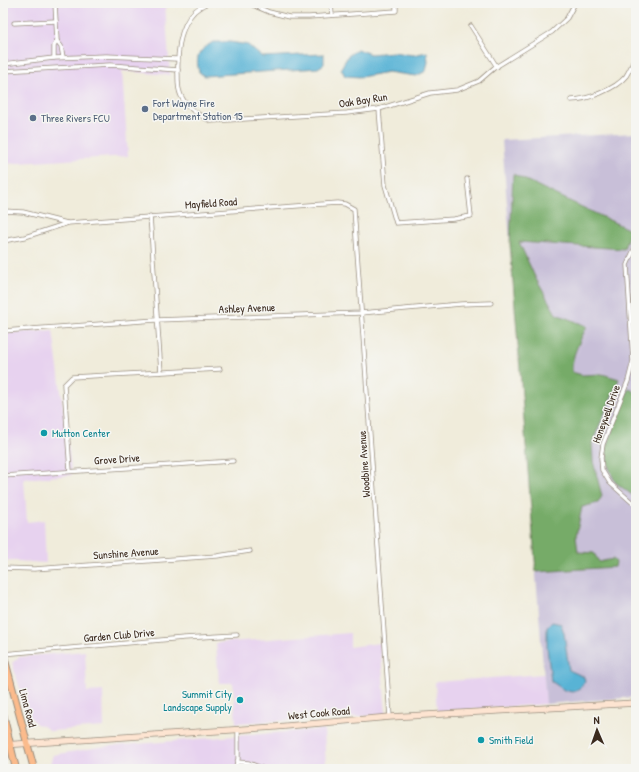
<svg xmlns="http://www.w3.org/2000/svg" width="639" height="772" viewBox="0 0 639 772" font-family="'Patrick Hand',sans-serif">
  <style>
    .built { fill: #e7d2ef }
    .industrial { fill: #c8bfd8 }
    .forest { fill: #76ab68; stroke: #586a43 }
    .water { fill: #58b3d5; stroke: #4a6e7a }
    .lines { fill: none; stroke-linecap: round; stroke-linejoin: round }
    .minor-casing { stroke: #968b7c; stroke-width: 5 }
    .secondary-casing { stroke: #968b7c; stroke-width: 7 }
    .trunk-casing { stroke: #968b7c; stroke-width: 8 }
    .minor { stroke: #fff; stroke-width: 3.5 }
    .secondary { stroke: #fde4d1; stroke-width: 5.5 }
    .trunk { stroke: #fbbb8c; stroke-width: 6 }
    .service-dot { fill: #5c6f8a; stroke: #f6f6f2; stroke-width: 1.5 }
    .culture-dot { fill: #0f9aa8; stroke: #f6f6f2; stroke-width: 1.5 }
    .labels { text-anchor: middle; dominant-baseline: central; stroke-width: 3; stroke-linejoin: round; paint-order: stroke }
    .street-label { font-size: 11px; fill: #3b2a1e; stroke: #f6f6f2 }
    .service-label { font-size: 11px; fill: #4e5e75; stroke: #f6f6f2; text-anchor: start }
    .culture-label { font-size: 11px; fill: #0d838f; stroke: #f6f6f2; text-anchor: start }
  </style>
  <rect width="100%" height="100%" fill="#f6f6f2"/>
  <filter id="ink" filterUnits="userSpaceOnUse"><feTurbulence type="fractalNoise" baseFrequency=".025" numOctaves="2"/><feDisplacementMap in="SourceGraphic" scale="8" xChannelSelector="R" yChannelSelector="G"/><feConvolveMatrix kernelMatrix="1 2 1 2 8 2 1 2 1" color-interpolation-filters="sRGB"/></filter>
  <filter id="wash" filterUnits="userSpaceOnUse"><feTurbulence type="fractalNoise" baseFrequency=".012" numOctaves="4" result="noise"/><feDisplacementMap in="SourceGraphic" scale="16" xChannelSelector="R" yChannelSelector="G"/><feGaussianBlur stdDeviation="0.9" result="paint"/><feColorMatrix in="noise" values="0 0 0 0 0 0 0 0 0 0 0 0 0 0 0 0 0 1.4 0 .05"/><feComposite in="paint" operator="in"/></filter>
  <g filter="url(#wash)">
    <rect width="100%" height="100%" fill="#f0ecdb"/>
    <g class="built">
      <polygon points="3,3 165,3 170,75 122,71 128,156 3,164"/>
      <polygon points="3,307 6,333 53,330 72,475 24,479 27,522 44,520 46,563 3,560"/>
      <polygon points="350,633 350,647 380,643 386,715 236,723 233,683 219,683 216,643"/>
      <polygon points="85,651 87,692 103,691 104,727 50,731 42,725 36,724 28,714 12,663 19,657"/>
      <polygon points="544,674 546,704 437,712 435,682"/>
      <polygon points="324,729 326,769 48,769 53,755 100,747"/>
    </g>
    <polygon class="industrial" points="636,133 636,697 546,704 502,140"/>
    <g class="forest">
      <path d="M513 174 630 230 624 249 519 242 536 279 556 314 587 326C580 341 571 356 572 372L582 375 602 374 619 379 592 443 593 461 602 496 598 503 582 507 576 536 578 552 594 553 599 562 613 559 616 562 615 567 536 572 510 244Z"/>
      <polygon points="629,388 636,393 636,498 615,482 608,465 606,447"/>
    </g>
    <g class="water">
      <path d="M213 42H230L248 45 262 57 324 54V64L318 68 204 76 199 72C195 55 199 51 213 42Z"/>
      <polygon points="357,49 370,54 394,52 413,55 427,52 428,62 426,71 416,76 388,72 361,77 345,76 341,68 348,56"/>
      <polygon points="552,622 561,624 564,633 569,670 584,677 585,681 580,688 572,692 564,690 551,681 547,647 547,627"/>
    </g>
  </g>
  <g filter="url(#ink)">
    <g class="lines">
      <defs>
        <g id="minor">
          <polyline points="55,3 57,41 61,46 63,57"/>
          <path d="M208 3C180 13 177 50 178 75 178 84 178 93 184 101 191 111 201 116 211 121L347 113 379 109 430 93 457 90 479 81 494 68 552 32 567 18 575 3"/>
          <polyline points="248,3 269,12 289,17 309,17 396,11 396,3"/>
          <polyline points="331,3 332,15"/>
          <polyline points="14,23 56,21"/>
          <polyline points="471,26 497,67"/>
          <polyline points="54,58 54,46 57,41"/>
          <polyline points="3,64 54,58 106,56 177,59"/>
          <polyline points="3,71 110,65 178,70"/>
          <path d="M571 100C587 100 616 89 626 76 630 70 633 62 636 56"/>
          <polyline points="379,109 385,185 396,223 454,219 471,216 467,179"/>
          <polyline points="3,211 23,212 67,223"/>
          <polyline points="150,216 161,372"/>
          <polyline points="3,241 25,237 68,223 337,203 345,204 354,209 390,717"/>
          <polyline points="636,245 627,265 633,361 628,381 603,444 601,458 602,470 610,483 636,506"/>
          <polyline points="3,331 156,320 361,313 461,304 491,303"/>
          <polyline points="70,471 64,385 72,377 220,369"/>
          <polyline points="3,476 233,461"/>
          <polyline points="3,568 34,569 217,556 250,551"/>
          <polyline points="3,654 184,638 237,635"/>
          <polyline points="237,762 249,763 264,769"/>
          <polyline points="235,769 238,759 238,729"/>
        </g>
        <polyline id="secondary" points="3,745 275,727 390,717 636,703"/>
        <g id="trunk">
          <polyline points="3,653 34,769"/>
          <polyline points="3,714 16,769"/>
        </g>
      </defs>
      <use href="#minor" class="minor-casing"/>
      <use href="#secondary" class="secondary-casing"/>
      <use href="#trunk" class="trunk-casing"/>
      <use href="#minor" class="minor"/>
      <use href="#secondary" class="secondary"/>
      <use href="#trunk" class="trunk"/>
    </g>
  </g>
  <g class="service-dot">
    <circle cx="145" cy="109" r="4"/>
    <circle cx="33" cy="118" r="4"/>
  </g>
  <g class="culture-dot">
    <circle cx="44" cy="433" r="4"/>
    <circle cx="240" cy="700" r="4"/>
    <circle cx="481" cy="740" r="4"/>
  </g>
  <g class="labels">
    <g class="street-label">
      <text transform="translate(363 100) rotate(-9)">Oak Bay Run</text>
      <text transform="translate(211 203) rotate(-4)">Mayfield Road</text>
      <text transform="translate(247 308) rotate(-2)">Ashley Avenue</text>
      <text transform="translate(606 414) rotate(-70)">Honeywell Drive</text>
      <text transform="translate(117 459) rotate(-4)">Grove Drive</text>
      <text transform="translate(364 464) rotate(-94)">Woodbine Avenue</text>
      <text transform="translate(126 553) rotate(-4)">Sunshine Avenue</text>
      <text transform="translate(119 635) rotate(-5)">Garden Club Drive</text>
      <text transform="translate(28 708) rotate(75)">Lima Road</text>
      <text transform="translate(319 713) rotate(-5)">West Cook Road</text>
    </g>
    <g class="service-label">
      <text x="153" y="103">Fort Wayne Fire<tspan x="153" dy="13">Department Station 15</tspan></text>
      <text x="41" y="118">Three Rivers FCU</text>
    </g>
    <g class="culture-label">
      <text x="52" y="433">Mutton Center</text>
      <text x="232" y="694" text-anchor="end">Summit City<tspan x="232" dy="13">Landscape Supply</tspan></text>
      <text x="489" y="740">Smith Field</text>
    </g>
  </g>
  <rect width="639" height="772" fill="none" stroke="#f6f6f2" stroke-width="16"/>
  <g transform="translate(597 730) rotate(358)" stroke="#f6f6f2" stroke-width="3" paint-order="stroke">
  <path d="M0-3L7 15L0 10L-7 15Z" fill="#3b2a1e"/>
  <text y="-6" font-size="11" font-weight="bold" text-anchor="middle" fill="#3b2a1e">N</text>
  </g>
</svg>
